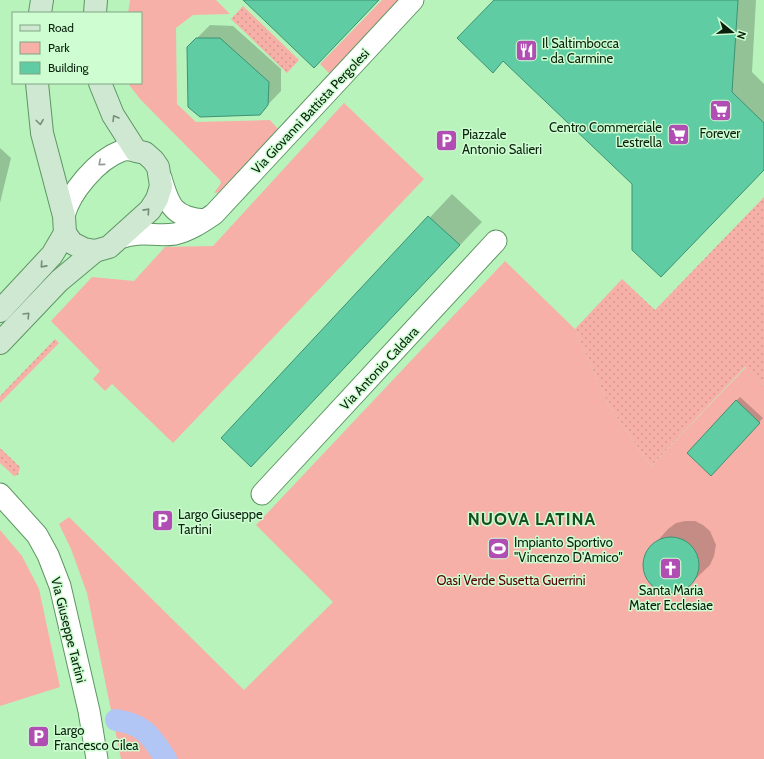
<svg xmlns="http://www.w3.org/2000/svg" width="764" height="759" font-family="Cabin,sans-serif">
	<style>
		.grass { fill: url(#grass-dots) }
		.green { fill: #f7b0a7 }
		.shadow { fill: #0003 }
		.lines { fill: none; stroke-linecap: round; stroke-linejoin: round }
		.canal { stroke: #b1c6f5; stroke-width: 22 }
		.building { fill: #5fcca4; stroke: #3d9274 }
		.street-casing { stroke: #5e9663; stroke-width: 23 }
		.secondary-casing { stroke: #5e9663; stroke-width: 24 }
		.street { stroke: #fff; stroke-width: 21 }
		.secondary { stroke: #cee8d1; stroke-width: 22 }
		.oneway { stroke: #768e79 }
		.oneway2 { stroke: #919b92 }
		.labels { text-anchor: middle; stroke-width: 3; stroke-linejoin: round; paint-order: stroke }
		.poi-label { font-size: 13px; fill: #0a210d; stroke: #cefdd1; text-anchor: start }
		.street-label { font-size: 13px; fill: #0a210d; stroke: #cefdd1 }
		.park-label { font-size: 13px; fill: #590106; stroke: #cefdd1 }
		.district-label { font-size: 17px; font-weight: bold; letter-spacing: 1px; fill: #164f21; stroke: #cefdd1 }
	</style>
	<defs>
		<pattern id="grass-dots" width="8" height="8" patternUnits="userSpaceOnUse"><rect width="8" height="8" fill="#f7b0a7"/><path d="M2 2h.1M6 6h.1" fill="none" stroke="#d2978f" stroke-width="1.8" stroke-linecap="round"/></pattern>
	</defs>
	<rect width="100%" height="100%" fill="#b8f3bc"/>
	<!-- grass -->
	<g class="grass">
		<path d="M243 6 299 60 287 73 231 19Z"/>
		<path d="M764 197V385L745 367 651 466 609 406 575 329 622 279 655 310Z"/>
		<path d="M55 339 59 343 0 403V396Z"/>
		<path d="M0 448 20 467 18 475 14 476 0 463Z"/>
	</g>
	<!-- green -->
	<g class="green">
		<path d="M130 0H216L230 14 193 15 176 28 177 104 196 122 270 120 278 129 220 192 214 193 221 183 220 180 140 99 130 86 129 83H141V13H128Z"/>
		<path d="M382 0H399L330 74 320 64Z"/>
		<path d="M344 103 424 179 173 443 112 384 105 391 93 379 100 371 51 321 92 277 134 281 165 247 213 246Z"/>
		<path d="M505 261 575 329 609 406 651 466 746 367 764 385V759H121L87 593 71 549 59 524 69 517 244 690 333 602 256 525Z"/>
		<path d="M0 530 22 556 39 589 60 687 0 706Z"/>
	</g>
	<!-- shadow -->
	<g class="shadow">
		<path d="M495 0H756L752 72 764 84V169L661 276 633 184Z"/>
		<path d="M210 25 233 26 281 69V91L259 114 197 38Z"/>
		<path d="M0 148 11 158 0 203Z"/>
		<path d="M452 194 482 222 251 466 222 438Z"/>
		<path d="M740 397 763 418 715 470 736 401Z"/>
		<path d="M685 521H695L703 525 710 531 716 545 714 556 710 565 686 588 679 592H667L658 589 650 583 645 574 644 564 646 554 668 529 676 523Z"/>
	</g>
	<g class="lines">
		<!-- canal -->
		<path class="canal" d="M116 720C145 725 150 735 166 759"/>
	</g>
	<!-- building -->
	<g class="building">
		<path d="M243 0H379L314 68Z"/>
		<path d="M494 0H738L732 92 764 123V170L661 277 632 250V184L503 61 493 73 457 38Z"/>
		<path d="M196 38H220L269 82 268 105 260 115 200 117 188 107 187 47Z"/>
		<path d="M428 216 460 245 251 467 221 438Z"/>
		<path d="M736 400 760 423 711 476 687 453Z"/>
		<circle cx="671" cy="565" r="28"/>
	</g>
	<g class="lines">
		<defs>
			<g id="street">
				<path d="M161 178C169 206 173 217 204 220"/>
				<path d="M64 216C70 192 97 160 121 151 125 149 131 150 136 151"/>
				<path d="M120 238C142 230 154 237 175 234 189 231 202 222 214 214L413 0"/>
				<path d="M0 494 37 535 48 555 60 586 89 711 97 759"/>
				<path d="M262 494 496 241"/>
			</g>
			<g id="secondary">
				<path d="M40 13 42 0"/>
				<path d="M95 13 96 0"/>
				<path d="M37 83 42 133 64 216 65 233 72 243 84 249 95 251 109 247 150 210 157 199 161 186 158 167 153 160 145 153 136 151 113 115 100 83"/>
				<path d="M0 311 52 255 65 233"/>
				<path d="M0 343 59 281 95 251"/>
			</g>
		</defs>
		<!-- street casing -->
		<use href="#street" class="street-casing"/>
		<!-- secondary casing -->
		<use href="#secondary" class="secondary-casing"/>
		<!-- street -->
		<use href="#street" class="street"/>
		<!-- secondary -->
		<use href="#secondary" class="secondary"/>
	</g>
	<!-- one-way arrows -->
	<defs><path id="oneway-chevron" d="M-2-3.5L2.5 0L-2 3.5" fill="none" stroke-width="1.6" stroke-linecap="round" stroke-linejoin="round"/></defs>
	<g class="oneway">
		<use href="#oneway-chevron" transform="translate(115 118) rotate(-121)"/>
		<use href="#oneway-chevron" transform="translate(40 122) rotate(83)"/>
		<use href="#oneway-chevron" transform="translate(147 211) rotate(-48)"/>
		<use href="#oneway-chevron" transform="translate(43 265) rotate(132)"/>
		<use href="#oneway-chevron" transform="translate(27 315) rotate(-46)"/>
	</g>
	<use class="oneway2" href="#oneway-chevron" transform="translate(101 163) rotate(139)"/>
	<!-- icons -->
	<defs>
		<symbol id="restaurant-square" viewBox="-11 -11 22 22"><rect x="-9" y="-9" width="18" height="18" rx="4" fill="#b14eb4" stroke="#cefdd1"/><path d="M-5-6h1v4h1v-4h1v4h1v-4h1v5L-1.5 .5V6h-2V.5L-5-1ZM5-6V6H3V1.5H1.5Q1.5-4 5-6Z" fill="#fff"/></symbol>
		<symbol id="supermarket-square" viewBox="-11 -11 22 22"><rect x="-9" y="-9" width="18" height="18" rx="4" fill="#b14eb4" stroke="#cefdd1"/><path d="M-6-5.5h2.5l.6 2H6L4.5 2H-2.5L-4.4-4H-6ZM-1.5 3.2a1.3 1.3 0 1 0 .1 0ZM3 3.2a1.3 1.3 0 1 0 .1 0Z" fill="#fff"/></symbol>
		<symbol id="parking-square" viewBox="-11 -11 22 22"><rect x="-9" y="-9" width="18" height="18" rx="4" fill="#b14eb4" stroke="#cefdd1"/><path d="M-3.5-5.5H1a3.5 3.5 0 0 1 0 7H-1V5.5H-3.5ZM-1-3.4V-.6H.8a1.4 1.4 0 0 0 0-2.8Z" fill="#fff"/></symbol>
		<symbol id="stadium-square" viewBox="-11 -11 22 22"><rect x="-9" y="-9" width="18" height="18" rx="4" fill="#b14eb4" stroke="#cefdd1"/><path d="M0-5a6.5 5 0 1 0 0 10a6.5 5 0 1 0 0-10ZM-3.5-1.8h7v3.6h-7Z" fill="#fff"/></symbol>
		<symbol id="church-square" viewBox="-11 -11 22 22"><rect x="-9" y="-9" width="18" height="18" rx="4" fill="#b14eb4" stroke="#cefdd1"/><path d="M-1.2-6h2.4v3.5h3.3v2.4h-3.3V6h-2.4V-.1h-3.3v-2.4h3.3Z" fill="#fff"/></symbol>
	</defs>
	<g fill-rule="evenodd">
		<use href="#restaurant-square" x="514" y="38" width="25" height="25"/>
		<use href="#supermarket-square" x="708" y="98" width="25" height="25"/>
		<use href="#supermarket-square" x="666" y="122" width="25" height="25"/>
		<use href="#parking-square" x="434" y="128" width="25" height="25"/>
		<use href="#parking-square" x="150" y="508" width="25" height="25"/>
		<use href="#stadium-square" x="486" y="536" width="25" height="25"/>
		<use href="#church-square" x="658" y="556" width="25" height="25"/>
		<use href="#parking-square" x="26" y="724" width="25" height="25"/>
	</g>
	<g class="labels">
		<!-- poi labels -->
		<g class="poi-label">
			<text x="542" y="48">Il Saltimbocca<tspan x="542" dy="15">- da Carmine</tspan></text>
			<text x="662" y="132" text-anchor="end">Centro Commerciale<tspan x="662" dy="15">Lestrella</tspan></text>
			<text x="720" y="138" text-anchor="middle">Forever</text>
			<text x="462" y="139">Piazzale<tspan x="462" dy="15">Antonio Salieri</tspan></text>
			<text x="178" y="519">Largo Giuseppe<tspan x="178" dy="15">Tartini</tspan></text>
			<text x="514" y="547">Impianto Sportivo<tspan x="514" dy="15">"Vincenzo D'Amico"</tspan></text>
			<text x="671" y="595" text-anchor="middle">Santa Maria<tspan x="671" dy="15">Mater Ecclesiae</tspan></text>
			<text x="54" y="735">Largo<tspan x="54" dy="15">Francesco Cilea</tspan></text>
		</g>
		<!-- street labels -->
		<g class="street-label">
			<text transform="translate(310 111) rotate(-47)" y="5">Via Giovanni Battista Pergolesi</text>
			<text transform="translate(379 368) rotate(-47)" y="5">Via Antonio Caldara</text>
			<text transform="translate(69 630) rotate(76)" y="5">Via Giuseppe Tartini</text>
		</g>
		<!-- park labels -->
		<g class="park-label">
			<text x="511" y="585">Oasi Verde Susetta Guerrini</text>
		</g>
		<!-- district labels -->
		<g class="district-label">
			<text x="532" y="525">NUOVA LATINA</text>
		</g>
	</g>
	<!-- legend -->
	<rect x="12" y="12" width="130" height="72" fill="#cefdd1" stroke="#80a583"/>
	<rect x="20" y="25" width="20" height="6" fill="#cee8d1" stroke="#80a583"/>
	<text x="48" y="32" font-size="12" fill="#0a210d">Road</text>
	<rect x="20" y="42" width="20" height="12" fill="#f7b0a7" stroke="#80a583"/>
	<text x="48" y="52" font-size="12" fill="#0a210d">Park</text>
	<rect x="20" y="62" width="20" height="12" fill="#5fcca4" stroke="#80a583"/>
	<text x="48" y="72" font-size="12" fill="#0a210d">Building</text>
	<!-- north arrow -->
	<g transform="translate(732 32) rotate(108)" stroke="#cefdd1" stroke-width="3" paint-order="stroke">
	<path d="M0-3L7 15L0 10L-7 15Z" fill="#0a210d"/>
	<text y="-6" font-size="11" font-weight="bold" text-anchor="middle" fill="#0a210d">N</text>
	</g>
</svg>
